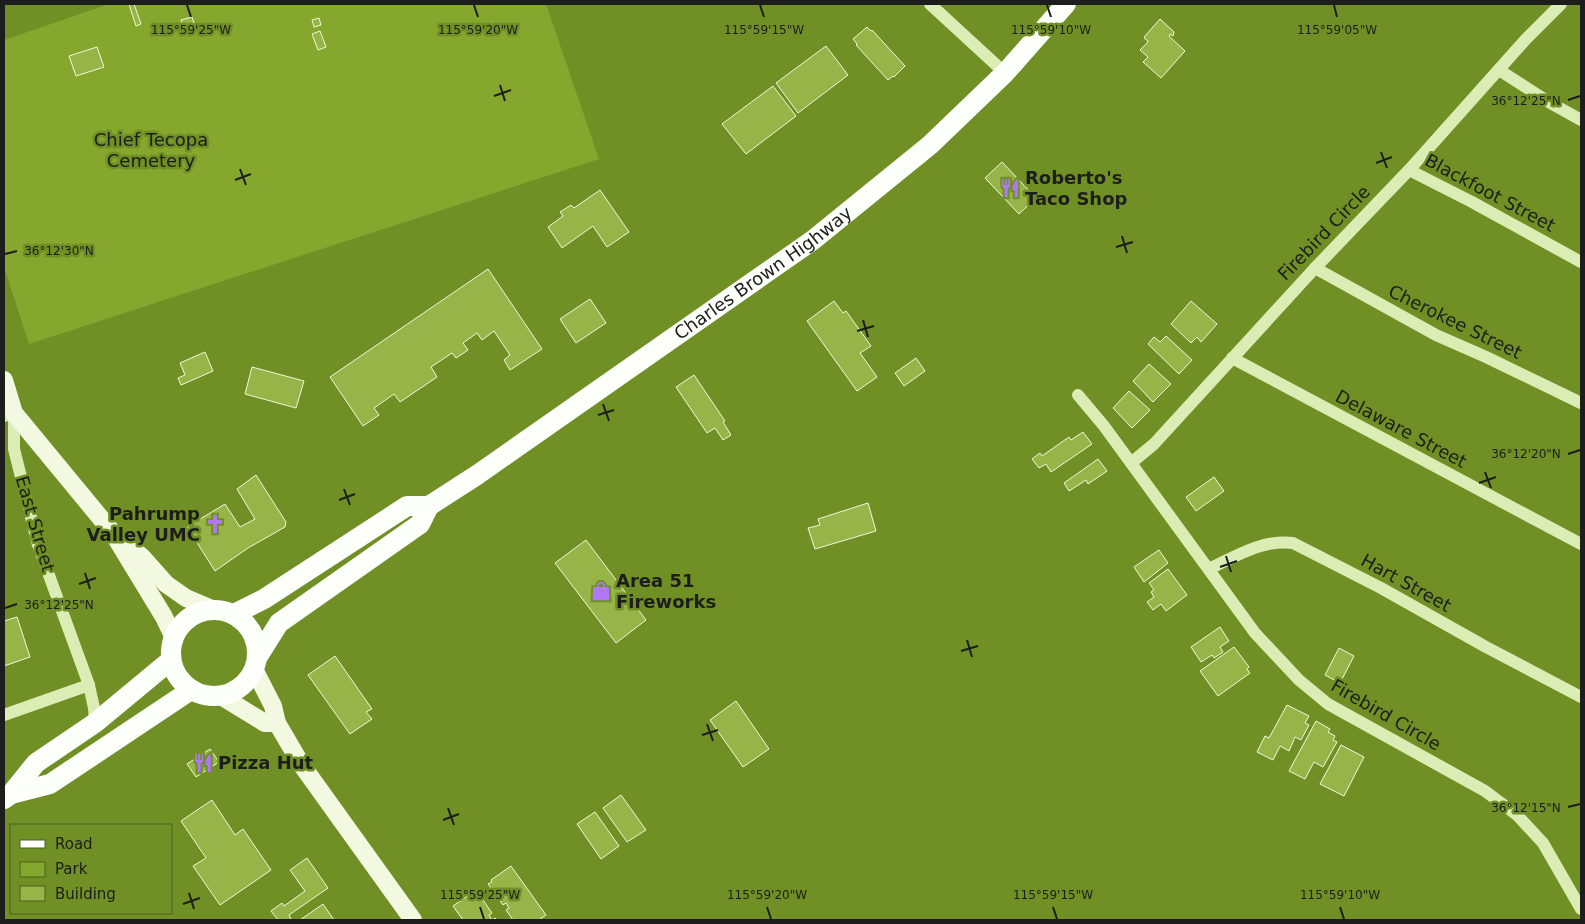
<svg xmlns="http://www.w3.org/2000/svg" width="1585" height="924" font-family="'DejaVu Sans',sans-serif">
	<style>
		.green { fill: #86a72e }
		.building { fill: #96b448; stroke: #f0f9da }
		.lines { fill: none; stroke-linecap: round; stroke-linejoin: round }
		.street { stroke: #dcecb5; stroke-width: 12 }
		.secondary { stroke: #f2f9e0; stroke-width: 18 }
		.primary { stroke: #fdfffa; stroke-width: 20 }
		.ticks { fill: none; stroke: #1d1d1d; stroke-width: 2 }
		.labels { text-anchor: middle; stroke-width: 5; stroke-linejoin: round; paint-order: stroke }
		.park-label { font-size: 18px; fill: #1c1d1b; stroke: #708f24 }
		.poi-label { font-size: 18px; font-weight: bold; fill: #1d1d1d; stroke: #708f24; text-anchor: start }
		.street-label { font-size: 18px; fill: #1d1d1d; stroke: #708f24 }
		.ticks-label { font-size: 12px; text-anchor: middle; fill: #1d1d1d; stroke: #708f24; stroke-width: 5; stroke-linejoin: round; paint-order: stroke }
	</style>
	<rect width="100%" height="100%" fill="#708f24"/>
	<!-- green -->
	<path class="green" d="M109 4H546L599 159 29 344 4 267V40Z"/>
	<!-- building -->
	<g class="building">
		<path d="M129 4H134L141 24 136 26Z"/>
		<path d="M192 17 195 26 184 30 181 20Z"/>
		<path d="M319 18 321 25 314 27 312 20Z"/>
		<path d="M1160 19 1174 32 1173 36 1170 34 1169 36 1185 51 1161 78 1143 62 1148 57 1140 50 1147 43 1148 41 1144 38 1145 36Z"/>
		<path d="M867 27 871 31 872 30 905 66 894 77 893 76 888 80 856 45 857 44 853 39Z"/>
		<path d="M320 31 326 47 318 50 312 34Z"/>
		<path d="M826 46 848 75 798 113 776 83Z"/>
		<path d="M97 47 104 67 76 76 69 56Z"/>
		<path d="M773 86 796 116 746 154 722 124Z"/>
		<path d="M1002 162 1036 198 1019 214 985 178Z"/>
		<path d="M600 190 629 232 607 247 593 226 562 248 548 227 563 216 560 212 571 205 574 208Z"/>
		<path d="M488 269 542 349 510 370 504 360 510 355 494 331 482 340 477 333 463 343 468 350 456 358 452 353 431 367 437 377 400 402 394 394 374 408 379 415 363 426 330 377Z"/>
		<path d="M590 299 606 323 576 343 560 319Z"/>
		<path d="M834 301 843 313 846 311 871 346 860 353 877 377 857 391 807 321Z"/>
		<path d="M1191 301 1217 324 1201 342 1197 337 1191 343 1171 324Z"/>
		<path d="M1166 336 1192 360 1179 374 1148 344 1154 337 1160 342Z"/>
		<path d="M205 352 213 371 181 385 178 378 185 375 180 363Z"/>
		<path d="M916 358 925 371 904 386 895 373Z"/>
		<path d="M1149 364 1171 384 1153 402 1133 381Z"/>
		<path d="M252 367 304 381 296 408 245 394Z"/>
		<path d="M694 375 725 421 723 422 731 435 723 440 715 428 707 433 676 387Z"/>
		<path d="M1129 391 1150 410 1132 428 1113 408Z"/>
		<path d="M1083 432 1092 444 1051 472 1046 464 1039 468 1032 459 1040 453 1042 456 1069 437 1071 440Z"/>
		<path d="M1098 459 1107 471 1088 484 1086 480 1069 491 1064 483Z"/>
		<path d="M256 475 286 522 285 527 248 548 215 571 187 527 225 504 240 527 255 519 237 489Z"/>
		<path d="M1214 477 1224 491 1196 511 1186 497Z"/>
		<path d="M868 503 876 531 815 549 808 528 820 525 818 519Z"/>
		<path d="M586 540 646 620 616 643 555 563Z"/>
		<path d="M1159 550 1168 563 1144 582 1134 567Z"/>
		<path d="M1168 569 1187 595 1166 611 1161 604 1153 610 1147 602 1154 597 1151 592 1154 590 1149 583Z"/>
		<path d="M17 617 30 657 4 666V621Z"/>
		<path d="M1220 627 1229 641 1220 647 1223 652 1214 658 1212 655 1201 662 1191 647Z"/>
		<path d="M1234 647 1249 667 1247 669 1250 673 1218 696 1200 671Z"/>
		<path d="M1339 648 1354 656 1340 683 1325 675Z"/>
		<path d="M335 656 372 709 366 712 372 719 350 734 308 675Z"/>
		<path d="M736 701 769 749 743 767 710 720Z"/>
		<path d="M1287 705 1309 716 1305 723 1309 725 1301 740 1295 737 1289 751 1280 746 1273 760 1257 752 1265 736 1269 738Z"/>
		<path d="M1316 721 1330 729 1328 732 1335 736 1333 740 1337 742 1323 767 1314 762 1305 779 1289 771Z"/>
		<path d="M1341 745 1364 757 1344 796 1320 784Z"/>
		<path d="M210 749 219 762 196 777 187 764Z"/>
		<path d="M621 795 646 830 627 842 603 808Z"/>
		<path d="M212 800 235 835 243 829 271 870 220 905 193 866 206 858 181 821Z"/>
		<path d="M595 812 619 846 601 859 577 824Z"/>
		<path d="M307 858 328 888 289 915 291 919 288 920H278L271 911 282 903 284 906 305 891 290 870Z"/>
		<path d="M511 866 546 915 539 920H513L506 910 509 908 506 903 503 905 488 884 492 882 491 880Z"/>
		<path d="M473 892 475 895 478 893 492 913 489 915 492 920 495 918 497 920H463L453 906Z"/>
		<path d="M323 904 334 920H300Z"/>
	</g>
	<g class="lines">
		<!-- street -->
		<g class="street">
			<path d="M930 4 1005 73"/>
			<path d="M1499 70 1547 101 1581 120"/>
			<path d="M1409 170 1472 202 1581 262"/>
			<path d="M1315 268 1436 335 1486 357 1581 403"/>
			<path d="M1232 358 1581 544"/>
			<path d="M1078 395 1104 426 1255 633 1299 680 1328 704 1485 791 1517 815 1543 843 1581 909"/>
			<path d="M4 416 14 413V449L38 545 89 685 94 708 95 723"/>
			<path d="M1131 463 1154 444 1315 268 1409 170 1526 39 1561 4"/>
			<path d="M1209 569C1236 556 1263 539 1293 543L1381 588 1486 647 1581 697"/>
			<path d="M4 715 89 685"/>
		</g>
		<!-- secondary -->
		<g class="secondary">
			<path d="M4 380 14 413 113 533 164 617 173 636"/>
			<path d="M125 543 142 557 166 584 186 598 212 609"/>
			<path d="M254 669 273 706 277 723 301 764 413 920"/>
			<path d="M221 696 265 723H277"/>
		</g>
		<!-- primary -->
		<g class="primary">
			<circle cx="214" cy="653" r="43"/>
			<path d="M234 614 264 599 407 506H429"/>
			<path id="s1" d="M257 658 279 623 420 524 429 506 477 475 813 240 930 145 1005 73 1066 4"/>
			<path d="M11 794 50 784 191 690"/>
			<path d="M4 799 11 794 36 763 95 723 171 660"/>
		</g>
	</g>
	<!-- ticks -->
	<path class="ticks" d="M187 5 191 17M474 5 478 17M760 5 764 17M1047 5 1051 17M1334 5 1337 17M500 85 505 101M494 96 511 90M1568 100 1580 96M1381 152 1387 168M1376 163 1392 157M240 169 246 185M235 180 251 174M1122 236 1127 253M1116 247 1133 242M5 254 17 251M863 320 868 337M857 331 874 326M603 404 609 421M598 415 614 410M1568 454 1580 450M1485 472 1491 488M1479 483 1496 477M344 489 350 505M339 500 355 494M1226 556 1231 572M1220 567 1237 561M85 573 90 589M79 584 96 578M5 608 17 604M967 640 972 657M961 651 978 646M707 724 713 741M702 735 718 730M1568 807 1580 804M448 808 454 825M443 820 459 814M189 893 194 909M183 904 200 898M480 907 484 919M767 907 771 919M1053 907 1057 919M1340 907 1344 919"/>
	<!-- icons -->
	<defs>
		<symbol id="restaurant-bare" viewBox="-9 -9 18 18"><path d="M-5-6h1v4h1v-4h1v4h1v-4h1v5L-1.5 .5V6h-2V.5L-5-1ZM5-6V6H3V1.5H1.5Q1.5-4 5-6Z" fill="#b078f6" stroke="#708f24" stroke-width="2.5" paint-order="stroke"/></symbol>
		<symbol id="church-bare" viewBox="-9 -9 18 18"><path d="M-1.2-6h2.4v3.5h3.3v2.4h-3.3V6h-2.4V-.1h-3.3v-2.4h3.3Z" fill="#b078f6" stroke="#708f24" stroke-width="2.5" paint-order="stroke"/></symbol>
		<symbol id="shop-bare" viewBox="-9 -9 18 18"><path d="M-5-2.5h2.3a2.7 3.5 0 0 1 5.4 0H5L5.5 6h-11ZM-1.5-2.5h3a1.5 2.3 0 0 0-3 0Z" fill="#b078f6" stroke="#708f24" stroke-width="2.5" paint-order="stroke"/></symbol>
	</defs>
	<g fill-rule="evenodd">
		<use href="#restaurant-bare" x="996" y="174" width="28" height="28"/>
		<use href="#church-bare" x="201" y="510" width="28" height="28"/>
		<use href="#shop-bare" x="587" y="577" width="28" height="28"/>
		<use href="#restaurant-bare" x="189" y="749" width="28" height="28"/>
	</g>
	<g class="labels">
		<!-- park labels -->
		<g class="park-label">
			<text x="151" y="146">Chief Tecopa<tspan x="151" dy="21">Cemetery</tspan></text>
		</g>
		<!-- poi labels -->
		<g class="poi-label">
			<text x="1025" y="184">Roberto's<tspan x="1025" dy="21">Taco Shop</tspan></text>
			<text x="200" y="520" text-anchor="end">Pahrump<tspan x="200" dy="21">Valley UMC</tspan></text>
			<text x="616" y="587">Area 51<tspan x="616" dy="21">Fireworks</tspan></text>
			<text x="218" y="769">Pizza Hut</text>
		</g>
		<!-- street labels -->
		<g class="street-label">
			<text transform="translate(1490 193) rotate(28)" y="6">Blackfoot Street</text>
			<text transform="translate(1324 233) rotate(-46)" y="6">Firebird Circle</text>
			<text dy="6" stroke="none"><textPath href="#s1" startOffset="641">Charles Brown Highway</textPath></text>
			<text transform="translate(1455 322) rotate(26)" y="6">Cherokee Street</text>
			<text transform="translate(1401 429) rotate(28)" y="6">Delaware Street</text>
			<text transform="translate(35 524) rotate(74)" y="6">East Street</text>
			<text transform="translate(1406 583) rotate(29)" y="6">Hart Street</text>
			<text transform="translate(1386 715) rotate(30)" y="6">Firebird Circle</text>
		</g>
	</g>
	<g class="ticks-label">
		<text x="191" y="34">115°59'25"W</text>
		<text x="478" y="34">115°59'20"W</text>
		<text x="764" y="34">115°59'15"W</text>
		<text x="1051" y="34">115°59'10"W</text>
		<text x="1337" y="34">115°59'05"W</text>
		<text x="1526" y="105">36°12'25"N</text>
		<text x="59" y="255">36°12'30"N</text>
		<text x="1526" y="458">36°12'20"N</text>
		<text x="59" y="609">36°12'25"N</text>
		<text x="1526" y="812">36°12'15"N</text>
		<text x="480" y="899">115°59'25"W</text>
		<text x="767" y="899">115°59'20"W</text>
		<text x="1053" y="899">115°59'15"W</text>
		<text x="1340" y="899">115°59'10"W</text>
	</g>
	<!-- border -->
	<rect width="1585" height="924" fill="none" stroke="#1d1d1d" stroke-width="10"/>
	<!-- legend -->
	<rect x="10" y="824" width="162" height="90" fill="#708f24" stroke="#4f6121"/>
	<rect x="20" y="840" width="25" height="8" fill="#fdfffa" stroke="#4f6121"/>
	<text x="55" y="849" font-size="15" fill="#1d1d1d">Road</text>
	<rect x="20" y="862" width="25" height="15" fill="#86a72e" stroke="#4f6121"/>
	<text x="55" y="874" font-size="15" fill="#1d1d1d">Park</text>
	<rect x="20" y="886" width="25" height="15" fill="#96b448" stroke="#4f6121"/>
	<text x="55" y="899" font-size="15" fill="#1d1d1d">Building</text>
</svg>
